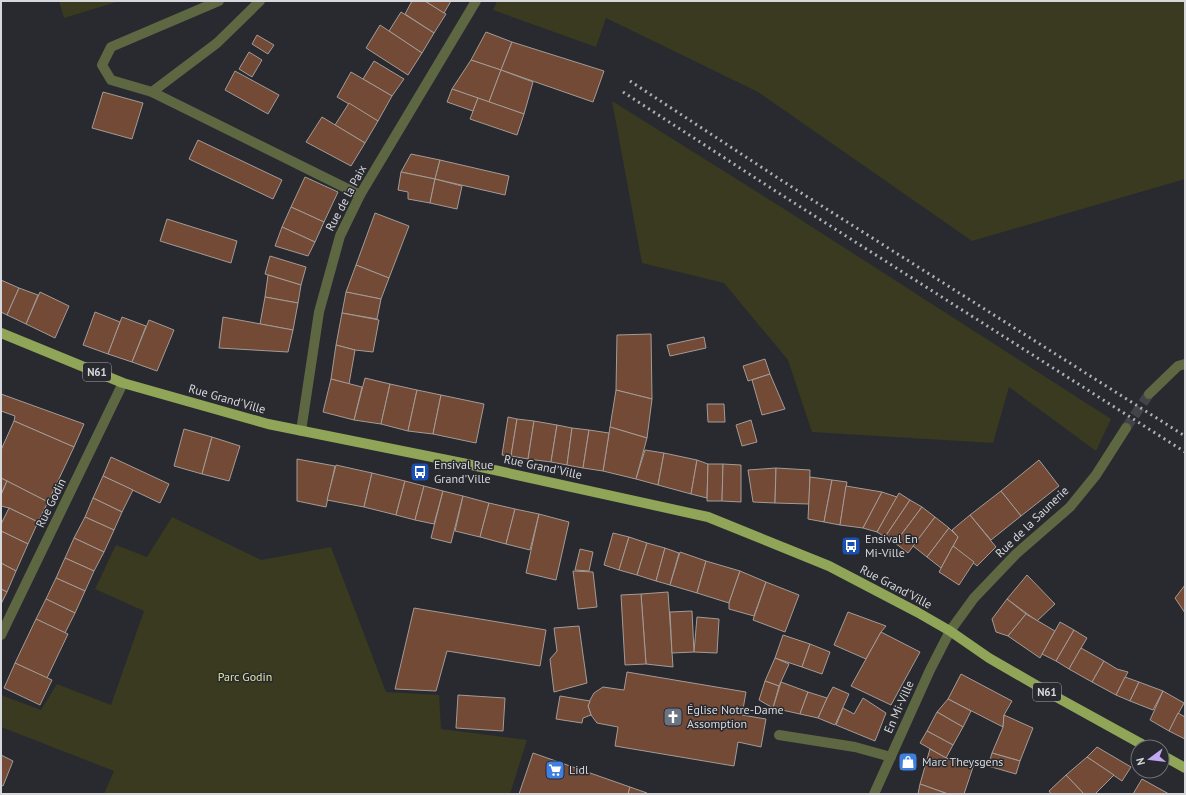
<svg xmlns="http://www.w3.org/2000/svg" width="1186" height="795" font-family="'PT Sans',sans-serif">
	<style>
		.green { fill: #393a1f }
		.building { fill: #734a35; stroke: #a39b97 }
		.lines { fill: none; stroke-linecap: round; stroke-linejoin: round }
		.minor-tunnel { stroke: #42444a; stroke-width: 10; stroke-dasharray: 10 5; stroke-linecap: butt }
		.service { stroke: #5d6843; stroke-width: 10 }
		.minor { stroke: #5d6843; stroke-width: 10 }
		.tertiary { stroke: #5d6843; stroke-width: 10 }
		.primary { stroke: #90a557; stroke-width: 10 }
		.rail { stroke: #aeafb3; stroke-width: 3; stroke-dasharray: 2 4; stroke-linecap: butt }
		.labels { text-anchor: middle; stroke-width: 3; stroke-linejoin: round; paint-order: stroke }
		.shield { fill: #282a30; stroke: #a2a4a8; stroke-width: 1 }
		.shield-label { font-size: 11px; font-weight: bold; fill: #d7d8dc }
		.street-label { font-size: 12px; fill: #d7d8dc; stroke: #282a30 }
		.poi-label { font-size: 12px; fill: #d7d8dc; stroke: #282a30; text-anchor: start }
		.park-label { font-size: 12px; fill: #dfe399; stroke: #282a30 }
	</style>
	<rect width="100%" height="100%" fill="#282a30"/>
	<!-- green -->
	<g class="green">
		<path d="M59 1H120L64 18Z"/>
		<path d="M497 1H1185V179L972 241 758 92 606 18 596 47 493 10Z"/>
		<path d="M612 101 781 207 1111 419 1096 451 1009 387 993 443 812 432 788 360 724 283 642 263Z"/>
		<path d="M172 517 261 560 331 547 386 692 439 695 441 729 527 740 510 794H104L114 771 1 727V695L41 710 57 684 111 705 144 611 95 589 116 545 147 557Z"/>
	</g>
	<!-- building -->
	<g class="building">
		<path d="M412 1H425L446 14 434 33 405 14Z"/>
		<path d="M425 1H451L444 13Z"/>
		<path d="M401 12 434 33 422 53 389 31Z"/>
		<path d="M380 25 422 53 408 75 366 48Z"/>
		<path d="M486 32 512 42 501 70 471 60Z"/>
		<path d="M257 35 274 45 268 54 252 44Z"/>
		<path d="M512 42 604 71 593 102 501 70Z"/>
		<path d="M249 52 262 60 252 77 239 69Z"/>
		<path d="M471 60 501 70 489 102 452 89Z"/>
		<path d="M374 61 404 79 392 96 363 79Z"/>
		<path d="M501 70 533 82 524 114 489 102Z"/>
		<path d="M235 71 279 95 268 114 225 90Z"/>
		<path d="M351 72 392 96 378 121 337 97Z"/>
		<path d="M452 89 478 98 473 111 447 102Z"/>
		<path d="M103 92 143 103 132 139 92 128Z"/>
		<path d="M478 98 524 114 517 135 470 119Z"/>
		<path d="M349 103 378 121 365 143 335 125Z"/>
		<path d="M322 117 365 143 351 166 306 142Z"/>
		<path d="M198 140 282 180 273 199 189 159Z"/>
		<path d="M411 154 440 160 435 179 401 172Z"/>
		<path d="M440 160 509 176 505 195 435 179Z"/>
		<path d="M401 172 435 179 430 203 408 199V192L398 190Z"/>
		<path d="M305 177 338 192 324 222 291 207Z"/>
		<path d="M435 179 462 186 457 209 430 203Z"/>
		<path d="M291 207 324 222 315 242 282 227Z"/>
		<path d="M375 213 409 226 389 278 356 265Z"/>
		<path d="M167 219 237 241 231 263 160 241Z"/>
		<path d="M282 227 315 242 308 256 275 246Z"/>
		<path d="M270 256 306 267 301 285 265 274Z"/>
		<path d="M356 265 389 278 381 299 346 292Z"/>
		<path d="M268 275 301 285 298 303 265 297Z"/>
		<path d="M1 280 19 288 7 315 1 312Z"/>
		<path d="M19 288 38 295 26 324 7 315Z"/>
		<path d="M40 292 69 306 55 338 26 324Z"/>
		<path d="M346 292 381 299 377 319 342 313Z"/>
		<path d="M265 297 298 303 293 330 260 324Z"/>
		<path d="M95 312 120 322 108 354 83 345Z"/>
		<path d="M342 313 379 320 373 352 355 350 336 345Z"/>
		<path d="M122 317 146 326 132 362 108 354Z"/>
		<path d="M223 317 293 330 288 352 219 348Z"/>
		<path d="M149 320 174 330 157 371 132 362Z"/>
		<path d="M651 334 652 399 616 390 617 335Z"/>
		<path d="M704 337 706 348 670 356 667 345Z"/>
		<path d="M336 345 355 350 349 384 331 379Z"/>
		<path d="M765 359 770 374 748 381 743 366Z"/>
		<path d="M770 374 785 409 762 415 752 380Z"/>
		<path d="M365 378 390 384 381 424 354 420Z"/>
		<path d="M331 379 362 387 354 420 323 412Z"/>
		<path d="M390 384 417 390 408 431 381 424Z"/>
		<path d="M417 390 441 395 433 434 408 431Z"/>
		<path d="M616 390 652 399 647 438 610 427Z"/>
		<path d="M1 394 84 424 74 447 14 421 15 416 1 411Z"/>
		<path d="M441 395 484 404 476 443 433 434Z"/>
		<path d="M707 404H724L725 422H708Z"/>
		<path d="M508 417 517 419 511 456 502 455Z"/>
		<path d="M517 419 534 421 528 459 511 456Z"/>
		<path d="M751 420 757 442 742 446 736 425Z"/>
		<path d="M14 421 74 447 48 502 1 478V450Z"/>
		<path d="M534 421 557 425 551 462 528 459Z"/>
		<path d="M557 425 572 428 567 465 551 462Z"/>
		<path d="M610 427 647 438 636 479 603 471Z"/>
		<path d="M572 428 589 430 583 468 567 465Z"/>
		<path d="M184 429 212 437 202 474 174 466Z"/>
		<path d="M589 430 609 433 603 471 583 468Z"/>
		<path d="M212 437 240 446 229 481 202 474Z"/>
		<path d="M645 450 664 453 658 485 636 479Z"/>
		<path d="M664 453 697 460 691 494 658 485Z"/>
		<path d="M111 457 169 484 160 503 103 476Z"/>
		<path d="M297 459 335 466 326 507 297 501Z"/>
		<path d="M697 460 708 464 707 498 691 494Z"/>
		<path d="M1039 460 1059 486 1021 516 1001 491Z"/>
		<path d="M708 464H723L722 501H707Z"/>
		<path d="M723 464 741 465V502L722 501Z"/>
		<path d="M336 465 372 473 364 507 327 500Z"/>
		<path d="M776 468 775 503 753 502 748 470Z"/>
		<path d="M776 468 810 470 809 504 775 503Z"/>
		<path d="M372 473 405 481 396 515 364 507Z"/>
		<path d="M103 476 133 490 122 512 93 498Z"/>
		<path d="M810 477 832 480 824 522 808 519Z"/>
		<path d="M1 478 7 481 1 495Z"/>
		<path d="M832 480 847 482 840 525 824 522Z"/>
		<path d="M7 481 48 502 38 522 9 508 1 506V495Z"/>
		<path d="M405 481 424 486 415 520 396 515Z"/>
		<path d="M424 486 443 491 434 524 415 520Z"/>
		<path d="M846 486 882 492 863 528 840 525Z"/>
		<path d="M443 491 463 496 451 543 431 538Z"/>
		<path d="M1001 491 1021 516 991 540 970 515Z"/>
		<path d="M882 492 897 497 877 532 863 528Z"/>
		<path d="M899 493 910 500 885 537 877 532Z"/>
		<path d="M463 496 489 503 480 537 455 531Z"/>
		<path d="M93 498 122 512 114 530 85 517Z"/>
		<path d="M910 500 922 507 895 543 885 537Z"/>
		<path d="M489 503 515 509 506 544 480 537Z"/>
		<path d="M922 507 935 517 908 553 895 543Z"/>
		<path d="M9 508 38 522 28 544 1 531V524Z"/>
		<path d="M515 509 539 514 530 550 506 544Z"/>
		<path d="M539 514 569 522 556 580 526 573Z"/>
		<path d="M970 515 996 547 977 566 953 546 958 537 952 530Z"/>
		<path d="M85 517 114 530 104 552 74 538Z"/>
		<path d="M935 517 949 528 927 557 913 546Z"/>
		<path d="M949 528 958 537 941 568 927 557Z"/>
		<path d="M1 531 28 544 16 571 1 563Z"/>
		<path d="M613 533 629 537 619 570 604 565Z"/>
		<path d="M629 537 647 543 637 575 619 570Z"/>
		<path d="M74 538 104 552 94 571 65 558Z"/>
		<path d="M647 543 665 548 656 581 637 575Z"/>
		<path d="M953 546 974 562 959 585 939 572Z"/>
		<path d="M665 548 679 553 670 585 656 581Z"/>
		<path d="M580 549 593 552 589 571 575 570Z"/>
		<path d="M680 552 706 561 697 593 670 585Z"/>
		<path d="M65 558 94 571 85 591 56 578Z"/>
		<path d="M706 561 740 571 729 603 697 593Z"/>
		<path d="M1 563 16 571 7 592 1 589Z"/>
		<path d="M573 571 593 572 597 607 578 609Z"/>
		<path d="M740 571 766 582 754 616 729 609V603Z"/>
		<path d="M1027 575 1055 604 1037 621 1007 599Z"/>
		<path d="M56 578 85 591 75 613 46 599Z"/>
		<path d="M766 582 799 595 785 632 753 620Z"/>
		<path d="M1185 585V613L1175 598Z"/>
		<path d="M1 589 7 592 1 604Z"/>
		<path d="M668 592 673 667 646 664 641 594Z"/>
		<path d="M641 594 646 664 625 665 621 595Z"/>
		<path d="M46 599 75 613 65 633 36 619Z"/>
		<path d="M1007 599 1026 614 1008 636 996 632 992 619Z"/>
		<path d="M414 608 546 630 540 666 447 651 436 691 395 689Z"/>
		<path d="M692 611 694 652 672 653 670 612Z"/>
		<path d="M848 612 886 626 881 632 866 659 834 645Z"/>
		<path d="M1026 614 1055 631 1040 658 1008 636Z"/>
		<path d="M697 617 719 619 717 653 694 652Z"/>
		<path d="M36 619 68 634 47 678 15 663Z"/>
		<path d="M1060 622 1074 630 1056 661 1042 654Z"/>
		<path d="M579 626 587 683 554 692 550 659 557 651 554 628Z"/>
		<path d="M1074 630 1087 638 1069 669 1056 661Z"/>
		<path d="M881 632 920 652 891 705 851 686Z"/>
		<path d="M783 635 810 644 802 667 775 658Z"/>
		<path d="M810 644 830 652 822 674 802 667Z"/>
		<path d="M1081 648 1104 661 1092 682 1069 669Z"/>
		<path d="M775 658 789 664 779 686 765 681Z"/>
		<path d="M1104 661 1117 669 1128 672 1116 695 1092 682Z"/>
		<path d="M15 663 52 680 40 705 4 688Z"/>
		<path d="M627 672 746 692 742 715 766 719 761 747 738 742 734 766 615 746 618 727 597 723 591 715 588 706 590 700 594 693 603 687 624 690Z"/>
		<path d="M961 674 1012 701 1004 715 1003 727 948 699Z"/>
		<path d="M1125 677 1139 682 1130 701 1116 695Z"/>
		<path d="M765 681 779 686 773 708 759 700Z"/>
		<path d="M781 682 808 692 800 714 773 708Z"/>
		<path d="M1139 682 1163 691 1153 710 1130 701Z"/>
		<path d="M833 687 849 694 835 725 818 718 827 698Z"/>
		<path d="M1163 691 1184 703 1169 731 1150 720Z"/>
		<path d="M808 692 827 698 818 718 800 714Z"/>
		<path d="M458 695 505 698 503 731 456 728Z"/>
		<path d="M560 696 590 701 588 706 591 715 583 718 582 723 556 719Z"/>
		<path d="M863 698 886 713 875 741 836 725 843 708 854 714Z"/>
		<path d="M948 699 971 711 963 727 937 712Z"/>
		<path d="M937 712 963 727 953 745 927 731Z"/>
		<path d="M1178 713 1185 717V739L1169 731Z"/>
		<path d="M1004 715 1033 728 1020 761 992 753 1003 727Z"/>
		<path d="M927 731 953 745 946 758 920 743Z"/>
		<path d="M1097 747 1131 767 1122 781 1087 757Z"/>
		<path d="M930 749 946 758 974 764 964 794H948L920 784Z"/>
		<path d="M533 753 630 787 628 794H519Z"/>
		<path d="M992 753 1020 761 1016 774 988 766Z"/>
		<path d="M1 755 13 761 3 786 1 785Z"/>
		<path d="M1087 757 1114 775 1095 794H1084L1066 775Z"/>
		<path d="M1066 775 1084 794H1051L1049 791Z"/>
		<path d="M1142 779 1169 794H1133Z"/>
		<path d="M920 784 948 794H918Z"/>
		<path d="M630 787 647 793V794H628Z"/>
	</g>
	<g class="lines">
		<!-- minor-tunnel -->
		<path class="minor-tunnel" d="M1126 428 1149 394"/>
		<!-- service -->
		<g class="service">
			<path d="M219 1 111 47 102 65 111 80 152 92 360 195"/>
			<path d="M152 92 217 43 260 1"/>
		</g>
		<!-- minor -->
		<g class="minor">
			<path d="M1149 394 1178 366 1185 364"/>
			<path d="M301 431 319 312 340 236 360 195 476 1"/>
			<path d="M950 631 974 598 1016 554 1070 507 1096 475 1126 428"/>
			<path d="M1 635 123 383"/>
			<path d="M779 735 855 747 891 757"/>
		</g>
		<!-- tertiary -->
		<path class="tertiary" d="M874 794 930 670 950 631"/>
		<!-- primary -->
		<g class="primary">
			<path d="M1 333 123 383 268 424 467 464 708 517 829 566 917 612 950 631 989 658 1060 699 1147 747"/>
			<path d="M1162 755 1185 768"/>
		</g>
		<!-- rail -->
		<g class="rail">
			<path d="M630 81 784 182 1185 436"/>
			<path d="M623 92 777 192 1185 452"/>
		</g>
	</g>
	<!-- icons -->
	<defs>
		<symbol id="bus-square" viewBox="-11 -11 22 22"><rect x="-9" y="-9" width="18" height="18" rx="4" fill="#1a4fb4" stroke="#282a30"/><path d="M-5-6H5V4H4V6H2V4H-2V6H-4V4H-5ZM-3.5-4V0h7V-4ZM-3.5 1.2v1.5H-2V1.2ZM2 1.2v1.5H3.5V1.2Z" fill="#fff"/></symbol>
		<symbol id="church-square" viewBox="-11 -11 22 22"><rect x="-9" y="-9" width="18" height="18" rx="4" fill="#6b7280" stroke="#282a30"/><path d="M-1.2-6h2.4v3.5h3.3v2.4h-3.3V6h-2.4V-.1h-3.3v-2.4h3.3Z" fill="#fff"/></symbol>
		<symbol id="shop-square" viewBox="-11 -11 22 22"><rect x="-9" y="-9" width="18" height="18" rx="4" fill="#3f7fe0" stroke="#282a30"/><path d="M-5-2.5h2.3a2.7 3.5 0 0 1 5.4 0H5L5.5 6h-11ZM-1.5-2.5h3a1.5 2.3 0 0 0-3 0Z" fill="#fff"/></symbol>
		<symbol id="supermarket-square" viewBox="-11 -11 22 22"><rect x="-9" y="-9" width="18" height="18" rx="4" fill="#3f7fe0" stroke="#282a30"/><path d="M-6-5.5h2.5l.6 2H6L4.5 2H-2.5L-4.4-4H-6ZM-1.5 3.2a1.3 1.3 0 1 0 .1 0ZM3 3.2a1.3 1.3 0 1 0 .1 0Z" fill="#fff"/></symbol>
	</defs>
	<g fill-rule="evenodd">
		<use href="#bus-square" x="409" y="461" width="22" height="22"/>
		<use href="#bus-square" x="840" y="535" width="22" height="22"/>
		<use href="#church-square" x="662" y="706" width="22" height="22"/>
		<use href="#shop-square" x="897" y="751" width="22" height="22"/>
		<use href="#supermarket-square" x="544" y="759" width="22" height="22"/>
	</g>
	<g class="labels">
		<!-- shield labels -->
		<g class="shield">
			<rect x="83" y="363" width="28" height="18" rx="3"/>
			<rect x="1033" y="683" width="28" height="18" rx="3"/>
		</g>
		<g class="shield-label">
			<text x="97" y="376">N61</text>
			<text x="1047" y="696">N61</text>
		</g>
		<!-- street labels -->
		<g class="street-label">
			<text transform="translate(346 198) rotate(-62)" y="4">Rue de la Paix</text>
			<text transform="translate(227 399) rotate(16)" y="4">Rue Grand'Ville</text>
			<text transform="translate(543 467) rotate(12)" y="4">Rue Grand'Ville</text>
			<text transform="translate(51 503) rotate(-64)" y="4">Rue Godin</text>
			<text transform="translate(1032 522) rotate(-44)" y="4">Rue de la Saunerie</text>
			<text transform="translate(896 587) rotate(28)" y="4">Rue Grand'Ville</text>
			<text transform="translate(899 707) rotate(-66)" y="4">En Mi-Ville</text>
		</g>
		<!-- poi labels -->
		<g class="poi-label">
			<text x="434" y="469">Ensival Rue<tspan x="434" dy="14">Grand'Ville</tspan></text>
			<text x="865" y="543">Ensival En<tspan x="865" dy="14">Mi-Ville</tspan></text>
			<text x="687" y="714">Église Notre-Dame<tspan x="687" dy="14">Assomption</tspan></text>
			<text x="922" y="766">Marc Theysgens</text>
			<text x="569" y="774">Lidl</text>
		</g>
		<!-- park labels -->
		<g class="park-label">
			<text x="245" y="681">Parc Godin</text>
		</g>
	</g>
	<!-- border -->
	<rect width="1186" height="795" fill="none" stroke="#d7d8dc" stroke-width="4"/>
	<!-- north arrow -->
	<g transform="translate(1150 759) rotate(255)"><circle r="19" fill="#282a30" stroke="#6e7075"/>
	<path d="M0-3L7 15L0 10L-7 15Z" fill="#c3a7f2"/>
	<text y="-6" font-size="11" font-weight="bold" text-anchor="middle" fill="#d7d8dc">N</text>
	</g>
</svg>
